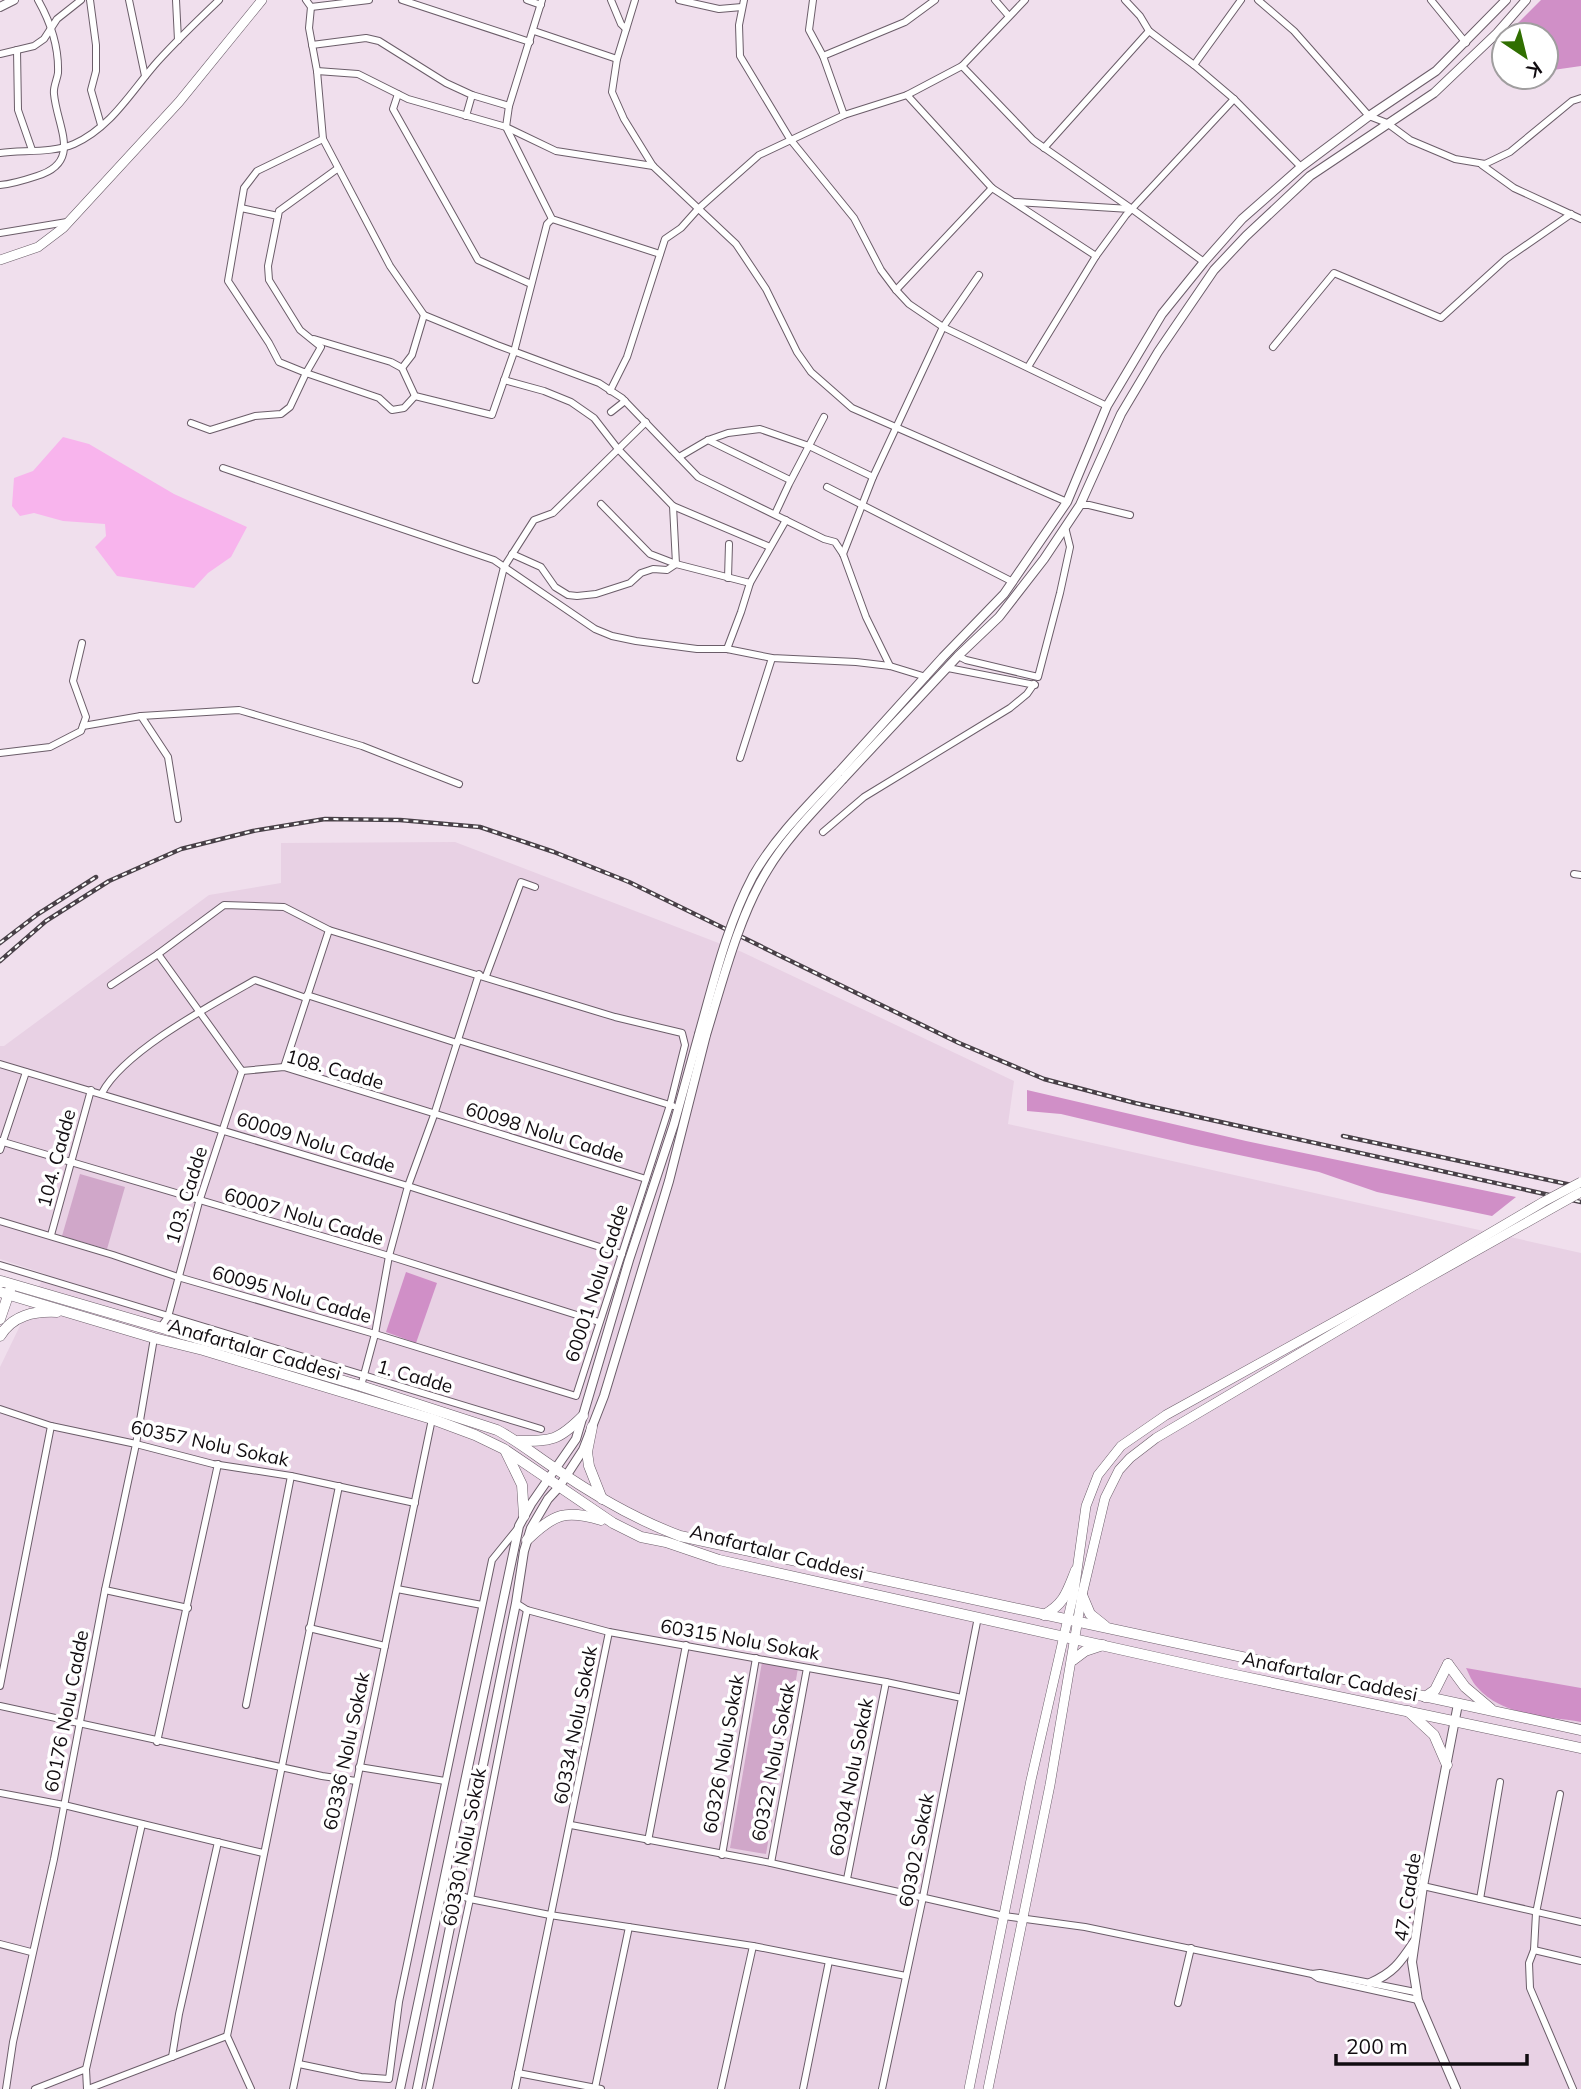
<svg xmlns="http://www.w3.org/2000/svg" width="1581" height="2089" font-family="Mulish,sans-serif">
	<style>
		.built { fill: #e8d1e4 }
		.green { fill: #d0a7c9 }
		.forest { fill: #d08fc7 }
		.water { fill: #f8b4ed }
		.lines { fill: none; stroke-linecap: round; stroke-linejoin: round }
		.minor-casing { stroke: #6b5d69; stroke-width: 8 }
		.tertiary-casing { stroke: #6b5d69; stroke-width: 10 }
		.secondary-casing { stroke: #6b5d69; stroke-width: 10 }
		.primary-casing { stroke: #6b5d69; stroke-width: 11 }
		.minor { stroke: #fff; stroke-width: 6 }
		.tertiary { stroke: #fff; stroke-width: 8 }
		.secondary { stroke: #fff; stroke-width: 9 }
		.primary { stroke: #fff; stroke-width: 10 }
		.rail-casing { stroke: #484047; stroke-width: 4.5 }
		.rail { stroke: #fff; stroke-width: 2; stroke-dasharray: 5; stroke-linecap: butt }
		.tertiary-bridge-casing { stroke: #6b5d69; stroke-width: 10; stroke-linecap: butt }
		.secondary-bridge-casing { stroke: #6b5d69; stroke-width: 10; stroke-linecap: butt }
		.tertiary-bridge { stroke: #fff; stroke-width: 8 }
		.secondary-bridge { stroke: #fff; stroke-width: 9 }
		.labels { text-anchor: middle; stroke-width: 7; stroke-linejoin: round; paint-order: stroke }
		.street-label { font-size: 19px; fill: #110c10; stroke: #fff }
	</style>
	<rect width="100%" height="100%" fill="#f0dfed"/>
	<!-- built -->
	<path class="built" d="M455 842 742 952 1014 1081 1008 1124 1581 1253V2089H0V1367L45 1274 0 1259V1046H4L209 895 281 883V843Z"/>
	<!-- green -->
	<g class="green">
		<path d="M80 1174 125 1187 107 1249 62 1236Z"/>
		<path d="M762 1662 798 1668 766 1854 730 1848Z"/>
	</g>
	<!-- forest -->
	<g class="forest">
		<path d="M1541 0H1581V66L1546 71V35H1506Z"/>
		<path d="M1027 1090 1246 1141 1516 1197 1492 1216 1377 1192 1319 1172 1192 1145 1061 1114 1027 1111Z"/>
		<path d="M406 1272 437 1283 416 1343 386 1332Z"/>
		<path d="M1466 1668 1581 1688V1722C1546 1716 1502 1716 1477 1687 1472 1682 1469 1674 1466 1668Z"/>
	</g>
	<!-- water -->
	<path class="water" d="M63 437 89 444 174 494 247 527 231 557 208 573 194 588 117 576 95 547 106 536 105 524 63 521 34 513 20 516 12 506 14 478 33 471Z"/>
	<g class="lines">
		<defs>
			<g id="minor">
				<path d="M90 0 96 45V71L91 90 101 125"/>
				<path d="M129 0 145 76"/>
				<path d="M176 0 178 40"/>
				<path d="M306 0 311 7 309 28 317 71 323 139 390 266 424 315 497 345 599 383 622 398 698 477 824 539 835 542 843 554 866 617 890 666"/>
				<path d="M402 0 530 42"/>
				<path d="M527 0 541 5"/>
				<path d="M542 0 509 106 506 127 552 219 660 254"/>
				<path d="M611 0 621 24 626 29"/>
				<path d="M635 0 617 59 612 92 624 119 653 166 736 244 766 289 797 352 811 372 852 408 1067 502"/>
				<path d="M679 0 719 9 742 7"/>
				<path d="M744 0 739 25 740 56 790 139 854 218 881 270 896 290 909 304 943 327 1107 406"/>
				<path d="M813 0 809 30 823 56"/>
				<path d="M995 0 1008 15"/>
				<path d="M1125 0 1140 16 1149 31 1194 65 1234 99 1301 167"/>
				<path d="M1258 0 1294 31 1369 116 1387 123 1410 140 1455 159 1485 164 1510 152 1572 101 1581 98"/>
				<path d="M1431 0 1466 43"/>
				<path d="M311 7 369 0"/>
				<path d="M534 31 617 59"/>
				<path d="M312 45 366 38 379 41 446 83 472 95 466 116"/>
				<path d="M17 50 18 110 32 150"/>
				<path d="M0 54 34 46 44 39 57 19 81 0"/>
				<path d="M1194 65 1241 0"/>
				<path d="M962 66 1033 140 1132 209 1204 262"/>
				<path d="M317 71 358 74 408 99 506 127 556 151 653 166"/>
				<path d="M398 94 393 109 478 260 531 284"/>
				<path d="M472 95 509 106"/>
				<path d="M907 95 992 188 1096 256"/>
				<path d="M844 115 823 56 905 22 935 0"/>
				<path d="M323 139 257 171 244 188 228 281 269 343 279 362 306 373 321 347 300 330 269 280 268 266 279 211 337 169"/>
				<path d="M1044 148 1149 31"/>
				<path d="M0 153C23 150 53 153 74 144 112 127 132 90 158 61 177 40 198 20 219 0"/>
				<path d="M1482 165 1514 188 1581 219"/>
				<path d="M0 185C13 184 25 180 37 176 83 162 57 127 54 94 53 87 57 80 58 73 59 46 51 23 38 0"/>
				<path d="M1015 202 1130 209"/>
				<path d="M241 208 278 216"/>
				<path d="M0 233 67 222"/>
				<path d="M896 290 992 188"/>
				<path d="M314 339 391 362 402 368 412 355 424 315"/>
				<path d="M1273 347 1334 273 1441 318 1506 259 1571 214"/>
				<path d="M1028 367 1096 256 1126 215 1234 99"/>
				<path d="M402 368 415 396 492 415 514 352 547 224 552 219"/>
				<path d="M504 380 544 391 571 402 594 418 618 449 673 506 770 547"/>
				<path d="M610 391 627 357 665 239 681 228 698 209 759 155 844 115 907 95 962 66 1025 0"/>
				<path d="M611 412 625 401"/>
				<path d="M191 423 210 430 255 416 281 414 290 407 306 373 379 398 392 410 404 408 415 396"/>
				<path d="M708 440 790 480"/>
				<path d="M679 457 708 440 728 433 760 429 809 446 873 477"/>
				<path d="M223 468 494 560 595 629 612 636 636 641 697 649H727L772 658 856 662 890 666 926 677"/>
				<path d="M827 487 1013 582"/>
				<path d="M601 504 650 554 676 564 750 583"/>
				<path d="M1080 505H1089L1130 515"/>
				<path d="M775 514 789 484 824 417"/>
				<path d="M512 554 541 567 555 587 568 595 577 596 596 594 630 583 641 573 653 569 667 570 676 564 673 506"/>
				<path d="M843 554 873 477 943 327 979 275"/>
				<path d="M728 578 729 544"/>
				<path d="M727 649 741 612 750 583 786 520"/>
				<path d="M958 656 966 660 1038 677 1060 593 1070 547 1065 527"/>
				<path d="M948 668 1035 685"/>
				<path d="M476 680 504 567 534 520 553 513 646 422"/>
				<path d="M141 716 239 710 362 746 459 784"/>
				<path d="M83 726 141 716 168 757 178 819"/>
				<path d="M0 753 50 747 81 731 86 717 73 681 82 643"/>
				<path d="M740 758 772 658"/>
				<path d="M823 832 864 797 1010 708 1027 694 1034 684"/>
				<path d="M1574 874 1581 875"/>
				<path d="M158 954 242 1071 284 1067 646 1179"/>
				<path d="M486 976 521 882 535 887"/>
				<path d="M307 995 457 1043"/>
				<path d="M458 1040 673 1106"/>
				<path d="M0 1064 408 1186 622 1254"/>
				<path d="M284 1067 329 930"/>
				<path d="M102 1093C124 1051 213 1004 255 980L306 998"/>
				<path d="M0 1141 389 1256 599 1322"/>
				<path d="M0 1150 26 1072"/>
				<path d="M0 1221 113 1255 178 1277 375 1334 576 1396 670 1105 685 1045 682 1033 615 1017 329 930 284 907 224 905 158 954 111 985"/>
				<path d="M51 1235 91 1090"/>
				<path d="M0 1265 541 1429"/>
				<path d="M160 1328 168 1317 199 1202 242 1071"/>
				<path d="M361 1386 375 1334 389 1256 408 1186 434 1115 479 974"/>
				<path d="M0 1409 51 1426 136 1444 213 1464 291 1476 415 1503"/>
				<path d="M397 1589 482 1605"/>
				<path d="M105 1590 188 1608"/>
				<path d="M516 1603 527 1610 609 1632 886 1682 962 1698"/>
				<path d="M309 1628 385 1646"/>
				<path d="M0 1686 51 1426"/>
				<path d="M246 1705 291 1476"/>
				<path d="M0 1706 322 1776 356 1781"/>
				<path d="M157 1742 218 1464"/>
				<path d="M359 1767 445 1781"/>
				<path d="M0 1793 64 1805 263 1853"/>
				<path d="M1560 1794 1536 1913 1534 1950 1529 1963 1530 1988 1573 2089"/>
				<path d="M571 1825 771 1863 1004 1916 1085 1927 1312 1974 1320 1973 1415 1992"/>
				<path d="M648 1841 686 1645"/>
				<path d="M722 1855 756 1658"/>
				<path d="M771 1863 807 1668"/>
				<path d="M847 1879 886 1682"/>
				<path d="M1423 1886 1581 1922"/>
				<path d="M457 1894 470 1899 550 1915 753 1946 906 1976"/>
				<path d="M1480 1899 1500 1782"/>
				<path d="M0 1944 31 1952"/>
				<path d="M1534 1950 1581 1961"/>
				<path d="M1312 1974 1318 1978 1418 2000"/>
				<path d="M1178 2003 1191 1948"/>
				<path d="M172 2057 179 2014 218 1842"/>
				<path d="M299 2064 361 2077 389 2079 399 2002 492 1560 518 1528"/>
				<path d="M86 2069 142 1824"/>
				<path d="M518 2073 601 2089"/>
				<path d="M595 2088 629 1927"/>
				<path d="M6 2089 13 2042 54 1859 105 1590 136 1444 154 1338"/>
				<path d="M35 2089 86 2069 87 2089"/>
				<path d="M88 2089 227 2036"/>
				<path d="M251 2089 227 2036 339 1486"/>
				<path d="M293 2089 432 1419"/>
				<path d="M429 2089 470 1899 527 1610"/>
				<path d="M515 2089 609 1632"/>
				<path d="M721 2089 753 1946"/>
				<path d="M803 2089 829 1961"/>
				<path d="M882 2089 923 1897 978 1617"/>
			</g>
			<g id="tertiary">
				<path d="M0 7 14 0"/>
				<path d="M839 772 943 657 1004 594 1067 502 1107 406 1162 314 1204 262 1242 219 1301 167 1369 116 1436 71 1506 0"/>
				<path d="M843 779 958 656 999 617 1044 559 1080 505 1121 414 1158 352 1214 270 1246 236 1310 176 1434 93 1497 33 1526 0"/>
				<path d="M1370 1983C1393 1973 1400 1963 1414 1942"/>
				<path d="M400 2089 519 1526 531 1504 576 1439 629 1260 674 1124 699 1034"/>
				<path d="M417 2089 516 1603 524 1551 531 1528 548 1499 559 1487 583 1450 604 1396 669 1181 706 1035"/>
				<path d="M1456 2089 1418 2000 1412 1962 1423 1886 1458 1704"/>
			</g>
			<g id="secondary">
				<path d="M0 260 38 247 63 228 179 102 262 0"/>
				<path d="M969 2089 1031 1780 1074 1592 1086 1506 1098 1475 1121 1446 1166 1415 1412 1279"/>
				<path d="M988 2089 1050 1785 1082 1595 1105 1498 1119 1470 1130 1458 1156 1438 1417 1284"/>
			</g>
			<g id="primary">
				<path d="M0 1283 1 1281 361 1386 497 1430C518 1441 536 1456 556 1469 595 1496 635 1519 680 1536L1581 1730"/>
				<path d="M0 1292 154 1338 203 1350 432 1419 475 1435 504 1449 613 1523 641 1537 666 1542 719 1560 1226 1673 1581 1748"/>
				<path d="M0 1319 10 1290"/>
				<path d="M0 1336C13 1315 34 1311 57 1312"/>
				<path d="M592 1427 587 1452 589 1466 602 1499"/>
				<path d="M518 1441C552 1441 558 1441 583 1416"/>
				<path d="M506 1452 522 1485 524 1516"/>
				<path d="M527 1540C554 1514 565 1509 601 1520"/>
				<path d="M1082 1595 1090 1614 1105 1626"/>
				<path d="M1044 1615C1065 1603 1067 1592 1076 1570"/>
				<path d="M1073 1660 1085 1651 1103 1645"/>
				<path d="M1448 1664 1465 1687 1491 1709"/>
				<path d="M1425 1697 1435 1690 1448 1664"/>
				<path d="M1408 1711 1434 1735 1447 1765"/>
			</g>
		</defs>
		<!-- minor casing -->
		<use href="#minor" class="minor-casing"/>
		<!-- tertiary casing -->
		<use href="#tertiary" class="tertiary-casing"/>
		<!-- secondary casing -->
		<use href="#secondary" class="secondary-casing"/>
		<!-- primary casing -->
		<use href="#primary" class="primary-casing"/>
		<!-- minor -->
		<use href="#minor" class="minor"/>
		<!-- tertiary -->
		<use href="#tertiary" class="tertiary"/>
		<!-- secondary -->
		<use href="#secondary" class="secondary"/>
		<!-- primary -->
		<use href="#primary" class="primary"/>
		<defs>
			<g id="rail">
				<path d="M0 943 38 914 96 877"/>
				<path d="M0 961 46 921 109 881 181 849 253 831 325 819 400 820 480 827 554 852 629 882 959 1043 1044 1079 1135 1103 1581 1202"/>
				<path d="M1343 1136 1581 1187"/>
			</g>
		</defs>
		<!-- rail casing -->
		<use href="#rail" class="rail-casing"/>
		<!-- rail -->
		<use href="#rail" class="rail"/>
		<defs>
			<g id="tertiary-bridge">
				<path d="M699 1034C714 981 727 925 753 876 775 837 809 804 839 772"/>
				<path d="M706 1035C722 983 739 915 768 869 788 836 817 808 843 779"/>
			</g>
			<g id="secondary-bridge">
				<path d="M1412 1279 1543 1202 1581 1182"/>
				<path d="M1417 1284 1581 1192"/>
			</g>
		</defs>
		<!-- tertiary-bridge casing -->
		<use href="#tertiary-bridge" class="tertiary-bridge-casing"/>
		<!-- secondary-bridge casing -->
		<use href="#secondary-bridge" class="secondary-bridge-casing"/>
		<!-- tertiary-bridge -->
		<use href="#tertiary-bridge" class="tertiary-bridge"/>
		<!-- secondary-bridge -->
		<use href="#secondary-bridge" class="secondary-bridge"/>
	</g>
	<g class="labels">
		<!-- street labels -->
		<g class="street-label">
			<text transform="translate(335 1069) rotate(16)" y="7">108. Cadde</text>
			<text transform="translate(545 1132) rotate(17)" y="7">60098 Nolu Cadde</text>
			<text transform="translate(316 1142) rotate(17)" y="7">60009 Nolu Cadde</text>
			<text transform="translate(56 1158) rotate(-75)" y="7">104. Cadde</text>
			<text transform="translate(186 1195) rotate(-73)" y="7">103. Cadde</text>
			<text transform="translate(304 1216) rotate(16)" y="7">60007 Nolu Cadde</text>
			<text transform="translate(596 1283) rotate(-72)" y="7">60001 Nolu Cadde</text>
			<text transform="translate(292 1294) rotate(16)" y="7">60095 Nolu Cadde</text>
			<text transform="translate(255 1349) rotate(16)" y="7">Anafartalar Caddesi</text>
			<text transform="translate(415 1376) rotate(16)" y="7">1. Cadde</text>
			<text transform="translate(210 1443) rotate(12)" y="7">60357 Nolu Sokak</text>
			<text transform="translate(777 1552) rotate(14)" y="7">Anafartalar Caddesi</text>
			<text transform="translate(740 1639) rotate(10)" y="7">60315 Nolu Sokak</text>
			<text transform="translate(1330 1676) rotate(12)" y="7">Anafartalar Caddesi</text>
			<text transform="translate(66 1711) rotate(-79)" y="7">60176 Nolu Cadde</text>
			<text transform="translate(575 1725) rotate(-79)" y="7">60334 Nolu Sokak</text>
			<text transform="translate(346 1751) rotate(-78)" y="7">60336 Nolu Sokak</text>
			<text transform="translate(723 1754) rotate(-80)" y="7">60326 Nolu Sokak</text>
			<text transform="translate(773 1762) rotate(-79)" y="7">60322 Nolu Sokak</text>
			<text transform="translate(851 1777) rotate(-79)" y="7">60304 Nolu Sokak</text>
			<text transform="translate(464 1847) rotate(-79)" y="7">60330 Nolu Sokak</text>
			<text transform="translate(916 1850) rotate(-79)" y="7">60302 Sokak</text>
			<text transform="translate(1407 1897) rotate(-81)" y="7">47. Cadde</text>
		</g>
	</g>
	<!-- north arrow -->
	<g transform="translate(1525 56) rotate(145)"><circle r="33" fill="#ffffff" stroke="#a09e9f" stroke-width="2"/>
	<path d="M0-5L12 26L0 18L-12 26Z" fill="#306f01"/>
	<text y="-10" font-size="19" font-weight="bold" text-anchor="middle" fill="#110c10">K</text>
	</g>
	<!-- scale -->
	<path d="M1336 2054v10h191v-10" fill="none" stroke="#110c10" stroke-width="3.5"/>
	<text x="1346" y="2054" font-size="21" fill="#110c10" stroke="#ffffff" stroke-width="5" paint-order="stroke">200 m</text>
</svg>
